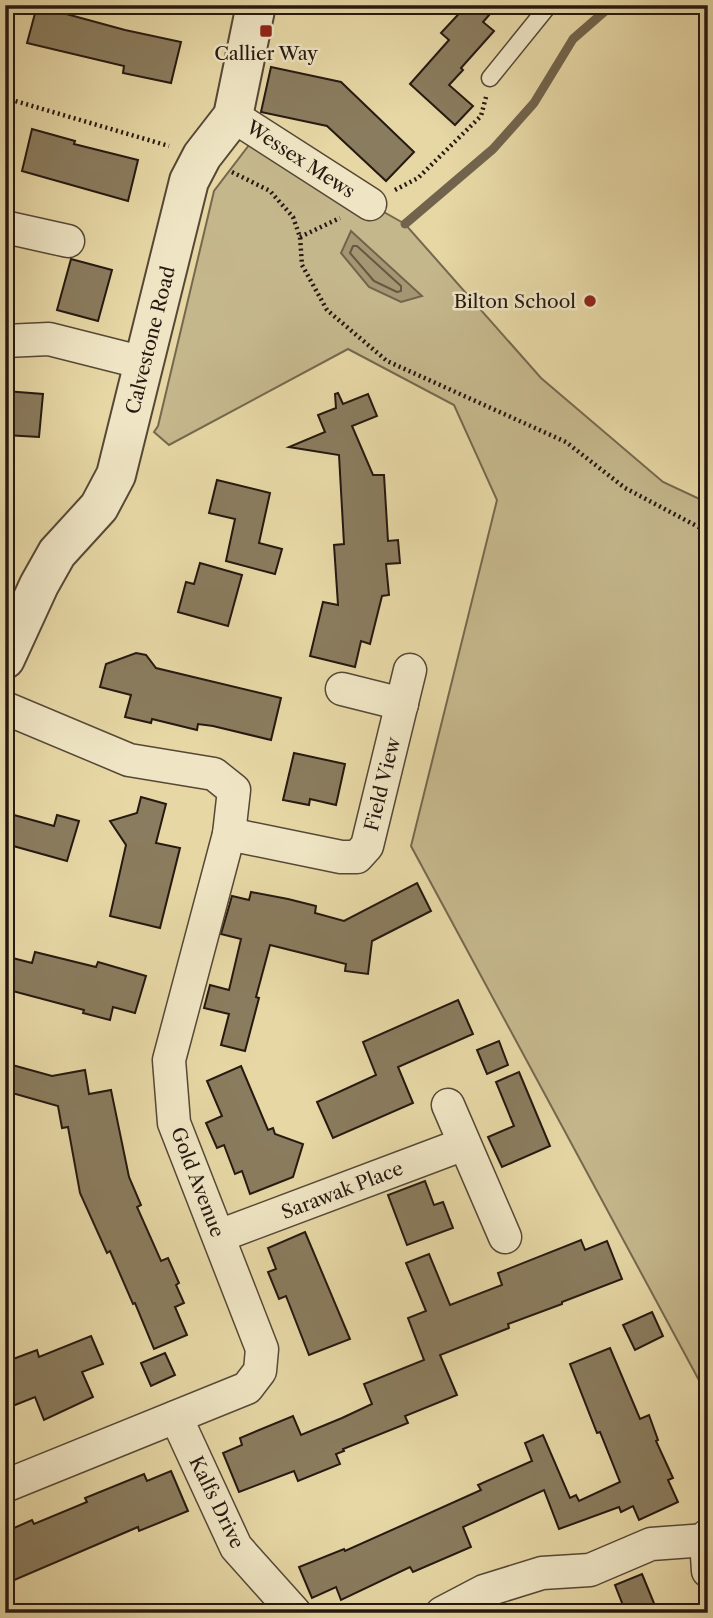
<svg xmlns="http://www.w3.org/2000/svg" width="713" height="1618" font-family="'Libre Caslon Text',serif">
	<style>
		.green { fill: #c5b78c; stroke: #76684e; stroke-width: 2 }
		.water { fill: #a59673; stroke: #72644c; stroke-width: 2 }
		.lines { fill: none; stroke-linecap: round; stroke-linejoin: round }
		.shore { stroke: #665842; stroke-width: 2 }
		.stream { stroke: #72644c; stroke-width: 9 }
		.building { fill: #8a7c5e; stroke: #261911; stroke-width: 2 }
		.service-casing { stroke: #564836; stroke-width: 19 }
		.minor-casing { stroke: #564836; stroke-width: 35 }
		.tertiary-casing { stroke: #564836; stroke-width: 42 }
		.path { stroke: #261911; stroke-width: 4.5; stroke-dasharray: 2 3.5; stroke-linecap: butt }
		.service { stroke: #efe5c4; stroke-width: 16 }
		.minor { stroke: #efe5c4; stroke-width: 32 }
		.tertiary { stroke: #efe5c4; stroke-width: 38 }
		.poi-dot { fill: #8f2418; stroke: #efe5c4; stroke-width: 2.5 }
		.labels { text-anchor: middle; stroke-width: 5; stroke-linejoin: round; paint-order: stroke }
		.poi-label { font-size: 19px; fill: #261911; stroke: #efe5c4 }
		.street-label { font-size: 19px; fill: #261911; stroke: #efe5c4 }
	</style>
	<rect width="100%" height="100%" fill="#e6d7a5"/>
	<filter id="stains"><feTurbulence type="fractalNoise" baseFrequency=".00286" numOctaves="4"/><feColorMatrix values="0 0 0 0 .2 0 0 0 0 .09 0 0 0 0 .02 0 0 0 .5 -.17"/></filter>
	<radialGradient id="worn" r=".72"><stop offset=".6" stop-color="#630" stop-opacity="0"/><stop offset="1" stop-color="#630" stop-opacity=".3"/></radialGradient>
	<!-- green -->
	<path class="green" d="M247 135 405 224 541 378 663 482 708 503V1397L411 846 497 500 454 405 348 349 169 445 154 432 158 426 214 191 249 145Z"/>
	<!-- water -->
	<path class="water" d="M351 231 422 296 401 302 369 287 341 253Z"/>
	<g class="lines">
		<!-- shore -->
		<path class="shore" d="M353 246H357L401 286V291L397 292 374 281 350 253Z"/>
		<!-- stream -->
		<path class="stream" d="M405 224 493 149 534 103 573 39 612 5"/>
	</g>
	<!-- building -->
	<g class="building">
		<path d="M467 5H498L483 22 494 31 461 68 463 70 449 85 473 106 455 125 410 84 449 40 441 33Z"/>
		<path d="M37 6 125 30 181 42 171 83 123 73 124 66 27 43Z"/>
		<path d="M271 67 341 82 414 152 386 181 327 126 261 112Z"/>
		<path d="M32 129 75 141 74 144 138 160 128 201 22 171Z"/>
		<path d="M71 259 112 270 98 321 57 310Z"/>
		<path d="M5 391 43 394 39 437 5 435Z"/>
		<path d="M338 393 343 404 368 394 377 416 352 426 373 475H384L388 541 398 540 400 563 386 564 389 595 382 596 370 644 361 641 355 667 310 656 323 602 338 605 334 545 344 544 339 455 289 447 325 432 318 415 336 408 335 394Z"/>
		<path d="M217 480 270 493 259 543 282 549 275 574 226 561 235 519 209 513Z"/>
		<path d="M200 563 242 575 228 626 178 612 186 582 194 584Z"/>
		<path d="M136 653 146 655 156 668 281 698 271 740 213 726 198 724 197 730 152 719 151 723 125 717 131 695 100 687 106 664Z"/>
		<path d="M294 753 345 764 336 805 310 799 309 805 283 800Z"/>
		<path d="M141 797 166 804 156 843 180 848 160 928 110 916 126 845 110 821 137 813Z"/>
		<path d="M14 815 54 826 57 815 79 821 67 861 6 844Z"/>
		<path d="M417 883 431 911 372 941 368 974 345 971 346 964 270 945 256 997 259 998 245 1051 221 1045 229 1014 204 1008 210 985 229 990 241 939 221 934 232 896 249 900 251 892 288 899 316 906 315 913 344 921Z"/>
		<path d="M35 952 96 967 98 962 146 976 135 1013 113 1007 110 1020 83 1013 84 1010 5 989V956L32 963Z"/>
		<path d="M458 1000 473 1034 398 1067 413 1103 333 1138 317 1102 376 1075 363 1042Z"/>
		<path d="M499 1041 508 1065 487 1074 477 1050Z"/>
		<path d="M5 1063 52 1076 85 1070 89 1094 111 1090 129 1177 141 1205 137 1207 161 1261 168 1258 179 1283 176 1285 184 1303 175 1307 187 1335 154 1349 135 1303 133 1304 110 1251 107 1253 80 1193 68 1127 62 1128 58 1106 5 1091Z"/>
		<path d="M241 1066 268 1130 273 1128 275 1134 303 1144 293 1177 250 1194 242 1171 235 1174 224 1145 217 1148 206 1123 222 1116 207 1081Z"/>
		<path d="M519 1072 550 1146 502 1167 488 1137 514 1126 496 1082Z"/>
		<path d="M425 1181 434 1205 443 1202 453 1228 407 1245 388 1195Z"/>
		<path d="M305 1232 350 1339 309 1355 286 1296 279 1299 268 1272 276 1269 268 1248Z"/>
		<path d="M581 1240 585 1250 607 1241 622 1279 562 1302V1304L508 1324 509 1328 440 1355 457 1395 405 1416 408 1423 343 1449 344 1451 336 1454 340 1464 298 1481 294 1471 239 1492 223 1453 242 1445 240 1438 293 1416 301 1435 342 1418 372 1404 364 1384 424 1360 408 1318 426 1311 406 1263 429 1254 450 1305 502 1285 498 1273Z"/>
		<path d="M652 1312 663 1336 635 1350 623 1325Z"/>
		<path d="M91 1336 103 1364 82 1372 93 1397 44 1420 35 1397 5 1409V1362L37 1350 39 1357Z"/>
		<path d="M610 1348 640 1419 649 1415 658 1440 656 1441 673 1478 668 1480 678 1502 639 1520 633 1506 621 1512 619 1507 559 1529 544 1490 463 1527 471 1547 413 1572 410 1567 341 1600 336 1587 312 1598 299 1567 344 1549 345 1551 481 1490 478 1485 532 1461 525 1443 543 1435 570 1498 576 1495 579 1501 620 1482 600 1432 597 1433 570 1364Z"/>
		<path d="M165 1353 175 1375 151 1386 141 1363Z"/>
		<path d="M171 1471 188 1511 139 1531 138 1527 5 1584V1532L32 1520 34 1524 87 1502 85 1498 144 1474 147 1481Z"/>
		<path d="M642 1574 658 1613H626L615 1585Z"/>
	</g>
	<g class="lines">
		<defs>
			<path id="service" d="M490 78 549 5"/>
			<g id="minor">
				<path d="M233 116 370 204"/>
				<path d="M5 227 68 241"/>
				<path d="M5 341 49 339 144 363"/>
				<path d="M342 689 402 704"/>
				<path d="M5 708 129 760 214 774 234 790 229 834 169 1060 174 1123 262 1349 260 1371 247 1388 5 1486"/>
				<path d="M229 834 341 857H357L367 846 410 670"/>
				<path d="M448 1105 505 1237"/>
				<path d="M219 1236 464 1144"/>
				<path d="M176 1417 236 1547 295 1613"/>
				<path d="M708 1535 706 1540 708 1571"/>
				<path d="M442 1613 484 1591 542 1573 590 1570 651 1544 706 1540"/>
			</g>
			<path id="tertiary" d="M5 659 39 585 57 553 99 507 116 475 189 181 202 156 233 116 256 5"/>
		</defs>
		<!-- service casing -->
		<use href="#service" class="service-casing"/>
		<!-- minor casing -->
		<use href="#minor" class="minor-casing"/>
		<!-- tertiary casing -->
		<use href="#tertiary" class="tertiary-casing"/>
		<!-- path -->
		<g class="path">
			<path d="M5 98 169 146"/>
			<path d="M232 172 270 191 293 217 300 237 302 265 327 310 387 361 566 442 625 488 708 532"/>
			<path d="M395 190 418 178 481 116 486 97"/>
			<path d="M300 237 340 218"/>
		</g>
		<!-- service -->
		<use href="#service" class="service"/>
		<!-- minor -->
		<use href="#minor" class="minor"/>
		<!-- tertiary -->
		<use href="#tertiary" class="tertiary"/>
	</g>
	<!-- markers -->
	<g class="poi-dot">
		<rect x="259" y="24" width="14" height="14" rx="3.5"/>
		<circle cx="590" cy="301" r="7"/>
	</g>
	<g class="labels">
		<!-- poi labels -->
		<g class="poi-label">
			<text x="266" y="60">Callier Way</text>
			<text x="576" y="308" text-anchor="end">Bilton School</text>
		</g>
		<!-- street labels -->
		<g class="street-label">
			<text transform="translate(301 159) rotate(33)" y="7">Wessex Mews</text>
			<text transform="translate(150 340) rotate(-76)" y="7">Calvestone Road</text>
			<text transform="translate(382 784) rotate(-76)" y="7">Field View</text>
			<text transform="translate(198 1182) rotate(69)" y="7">Gold Avenue</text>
			<text transform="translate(342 1190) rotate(-21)" y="7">Sarawak Place</text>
			<text transform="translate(217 1502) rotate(64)" y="7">Kalfs Drive</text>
		</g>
	</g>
	<!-- margin -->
	<rect width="713" height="1618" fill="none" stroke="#e6d7a5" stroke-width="28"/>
	<rect x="7" y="7" width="699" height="1604" fill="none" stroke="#261911" stroke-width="3.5"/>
	<rect x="14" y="14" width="685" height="1590" fill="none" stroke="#261911" stroke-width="2"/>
	<rect width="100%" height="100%" filter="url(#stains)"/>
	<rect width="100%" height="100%" fill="url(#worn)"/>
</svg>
